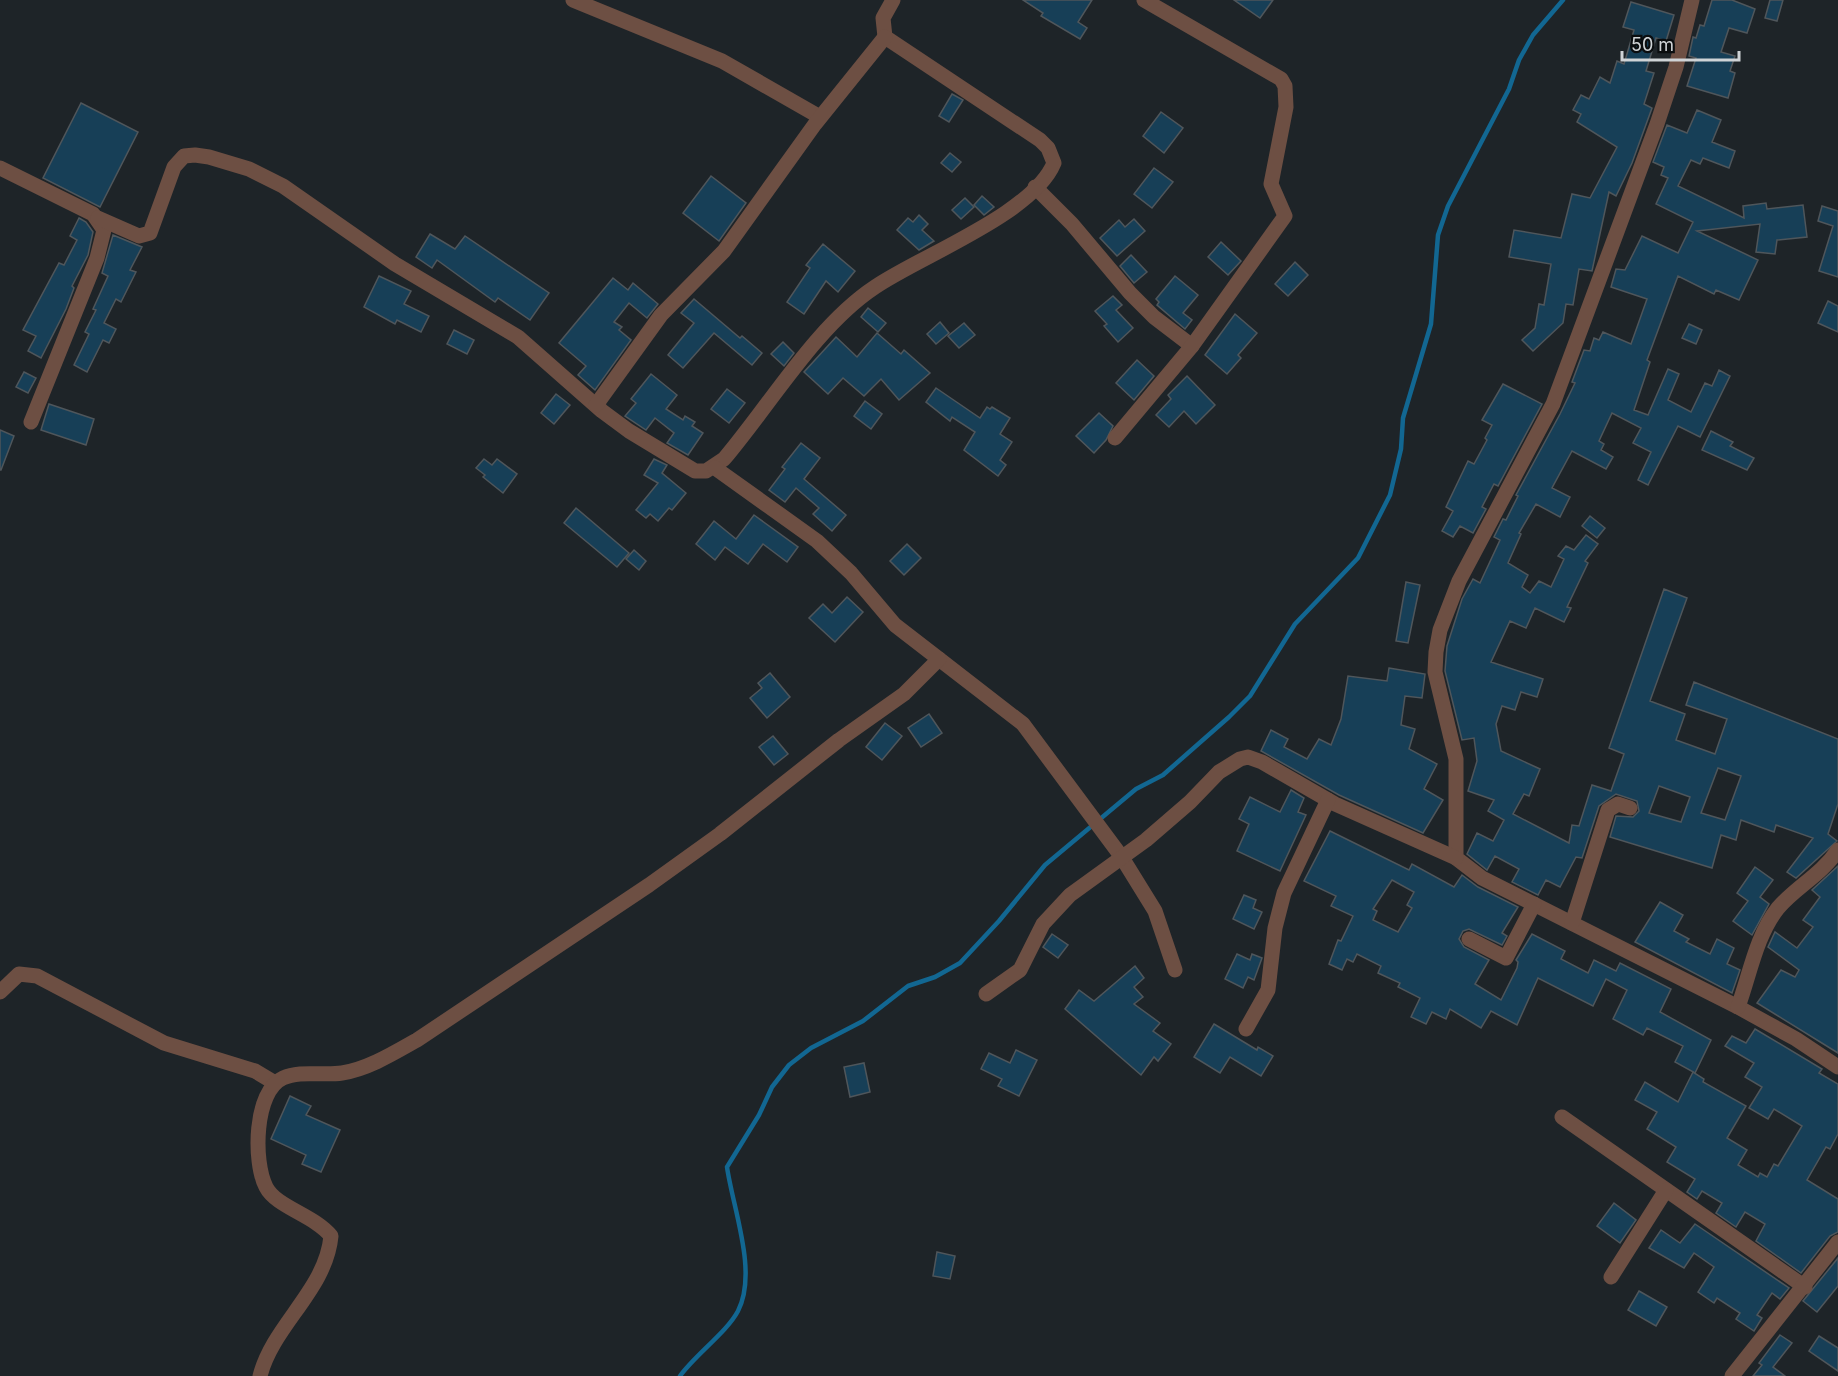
<svg xmlns="http://www.w3.org/2000/svg" width="1838" height="1376" font-family="Inter,sans-serif">
	<style>
		.lines { fill: none; stroke-linecap: round; stroke-linejoin: round }
		.stream { stroke: #126792; stroke-width: 4.5 }
		.building { fill: #173f57; stroke: #4f565b; stroke-width: 1.5; fill-rule: evenodd }
		.minor { stroke: #6d4f43; stroke-width: 15 }
	</style>
	<rect width="100%" height="100%" fill="#1e2428"/>
	<g class="lines">
		<!-- stream -->
		<path class="stream" d="M680 1376C695 1355 727 1332 738 1311 758 1272 733 1209 727 1167L759 1115 772 1087 789 1065 811 1048 863 1021 908 986 935 977 960 963 999 921 1045 865 1136 789 1163 775 1229 717 1250 696 1295 624 1358 558 1390 495 1401 449 1403 418 1431 324 1438 235 1448 206 1509 89 1519 60 1533 35 1563 0"/>
	</g>
	<!-- building -->
	<g class="building">
		<path d="M1023 0H1092L1078 22 1087 28 1080 39 1041 16 1043 13Z"/>
		<path d="M1234 0H1273L1260 18Z"/>
		<path d="M1712 0H1732L1755 9 1747 33 1729 28 1721 52 1735 56 1730 71 1735 73 1728 98 1687 86 1696 58 1689 56 1693 37 1696 38 1700 25 1704 26Z"/>
		<path d="M1770 0H1783L1777 21 1765 18Z"/>
		<path d="M1631 2 1674 15 1666 41 1656 38 1646 71 1654 73 1644 104 1652 108 1632 163 1616 196 1609 192 1592 271 1579 269 1573 305 1566 304 1563 323 1533 351 1522 340 1535 328 1539 304 1544 305 1551 264 1509 257 1514 230 1561 238 1572 194 1590 198 1617 147 1577 122 1581 114 1573 110 1581 95 1589 99 1600 77 1610 83 1617 61 1624 64 1634 30 1623 27Z"/>
		<path d="M952 94 963 100 949 122 939 116Z"/>
		<path d="M81 103 138 132 100 207 43 178Z"/>
		<path d="M1697 110 1721 120 1712 142 1735 151 1729 168 1703 158 1700 164 1691 160 1678 186 1744 218 1743 206 1766 203 1767 209 1803 205 1807 237 1777 240 1775 254 1756 252 1760 224 1697 231 1758 260 1739 300 1716 290 1714 294 1678 276 1647 360 1650 362 1634 410 1648 415 1668 369 1679 374 1668 400 1691 412 1705 383 1712 386 1719 370 1730 376 1700 437 1678 426 1648 485 1638 480 1651 452 1633 443 1641 428 1612 413 1599 441 1604 444 1601 450 1613 457 1606 469 1572 451 1552 488 1570 497 1560 517 1536 504 1519 533 1521 534 1508 563 1528 575 1522 587 1530 593 1539 581 1551 587 1564 559 1558 556 1566 546 1574 550 1586 535 1598 544 1585 561 1588 563 1567 607 1571 608 1564 622 1535 608 1526 628 1510 621 1491 662 1543 679 1537 697 1521 692 1515 710 1502 706 1496 724 1501 751 1540 769 1529 796 1524 794 1513 814 1569 843 1572 825 1579 826 1592 785 1611 791 1624 754 1609 748 1664 589 1687 598 1650 701 1685 714 1676 740 1715 754 1727 719 1686 705 1694 682 1838 739V804L1828 834 1837 841 1796 878 1787 872 1813 838 1776 825 1774 832 1741 820 1736 840 1721 835 1712 868 1610 837 1616 816 1633 817 1639 811 1637 801 1616 794 1599 806 1582 858 1576 857 1560 887 1546 880 1538 895 1512 882 1519 869 1495 856 1487 870 1467 854 1477 833 1493 841 1504 820 1488 811 1494 800 1468 791 1477 761 1474 738 1462 740 1445 671 1447 646 1462 599 1473 579 1480 583 1500 540 1494 537 1503 519 1506 520 1518 496 1516 495 1560 414 1575 383 1572 382 1584 350 1590 351 1594 338 1599 340 1603 332 1631 344 1647 299 1611 287 1616 269 1625 270 1642 236 1678 253 1693 222 1656 204 1668 178 1661 175 1664 167 1653 162 1667 125 1687 133ZM1718 768 1741 776 1725 820 1701 813ZM1659 786 1690 797 1681 822 1649 813Z"/>
		<path d="M1161 112 1183 128 1164 153 1143 136Z"/>
		<path d="M950 153 961 162 952 172 941 163Z"/>
		<path d="M1154 168 1173 182 1152 208 1134 194Z"/>
		<path d="M711 176 746 203 719 241 683 213Z"/>
		<path d="M982 196 994 207 984 215 974 205Z"/>
		<path d="M965 198 974 207 961 219 952 210Z"/>
		<path d="M1822 206 1838 211V277L1819 271 1833 226 1818 221Z"/>
		<path d="M919 215 928 224 922 230 934 241 919 250 897 230 908 218 913 222Z"/>
		<path d="M79 218 86 222 93 232 88 255 72 286 74 288 66 309 41 358 28 351 36 336 23 330 59 263 64 265 77 240 70 236Z"/>
		<path d="M1134 219 1145 231 1117 256 1100 238 1119 220 1125 227Z"/>
		<path d="M430 234 455 249 465 236 549 293 530 320 498 298 495 302 437 260 432 268 416 257Z"/>
		<path d="M113 235 142 247 130 270 136 272 121 302 116 299 104 323 116 329 109 343 103 340 87 372 74 365 89 334 85 332 96 310 93 309 108 276 102 273Z"/>
		<path d="M1221 242 1241 261 1228 275 1208 257Z"/>
		<path d="M823 244 855 271 838 292 826 281 804 314 787 302 810 268 806 265Z"/>
		<path d="M1131 255 1147 272 1134 283 1120 266Z"/>
		<path d="M1295 262 1308 275 1288 296 1275 284Z"/>
		<path d="M379 276 411 291 404 304 429 316 421 332 397 320 395 324 364 307Z"/>
		<path d="M1175 276 1198 295 1183 313 1192 320 1185 329 1157 305 1159 302 1156 299Z"/>
		<path d="M613 278 628 290 633 283 658 304 647 318 629 303 614 322 622 327 619 330 631 340 595 390 578 375 586 366 559 343Z"/>
		<path d="M1113 296 1122 305 1116 310 1133 328 1118 342 1104 326 1107 324 1095 311Z"/>
		<path d="M694 299 740 338 742 336 762 353 752 365 714 333 683 368 668 355 694 323 681 313Z"/>
		<path d="M1828 301 1838 306V332L1818 323Z"/>
		<path d="M868 308 886 323 878 332 861 317Z"/>
		<path d="M1235 314 1257 333 1238 355 1241 358 1227 374 1205 355Z"/>
		<path d="M940 322 949 333 936 344 927 334Z"/>
		<path d="M964 323 975 335 959 348 948 336Z"/>
		<path d="M1689 324 1702 330 1696 344 1682 338Z"/>
		<path d="M454 330 474 340 467 354 447 344Z"/>
		<path d="M877 333 901 354 904 350 930 373 899 400 881 379 864 396 843 378 828 394 804 372 836 337 857 357Z"/>
		<path d="M783 342 794 353 784 366 771 354Z"/>
		<path d="M1137 360 1154 376 1134 400 1116 383Z"/>
		<path d="M24 372 36 378 28 393 16 387Z"/>
		<path d="M651 374 677 395 666 409 683 420 685 416 695 422 692 426 703 433 688 455 667 443 674 433 655 418 646 430 625 416 636 403 631 399Z"/>
		<path d="M1187 376 1215 405 1196 424 1184 411 1169 427 1156 415 1171 399 1168 395Z"/>
		<path d="M1503 384 1542 404 1498 486 1494 484 1482 507 1486 509 1473 533 1460 526 1453 537 1442 531 1453 511 1446 507 1468 461 1474 464 1487 440 1485 438 1492 425 1482 420Z"/>
		<path d="M936 388 980 418 987 407 990 409 992 407 1010 418 1000 434 1012 442 1000 460 1006 465 998 476 964 450 975 432 952 417 950 421 926 402Z"/>
		<path d="M727 389 745 403 729 423 711 409Z"/>
		<path d="M556 394 570 405 554 424 541 413Z"/>
		<path d="M865 401 882 414 871 429 854 416Z"/>
		<path d="M49 404 94 419 86 445 41 430Z"/>
		<path d="M1099 413 1113 426 1106 440 1094 453 1076 436Z"/>
		<path d="M0 430 14 436 1 470H0Z"/>
		<path d="M1711 431 1733 442 1730 446 1754 458 1747 470 1702 450Z"/>
		<path d="M801 443 820 458 804 479 846 515 832 531 813 514 819 508 796 488 785 502 769 490 785 469 782 467Z"/>
		<path d="M484 459 492 465 497 459 517 474 503 493 483 477 485 475 476 468Z"/>
		<path d="M654 459 667 465 662 473 686 493 672 510 669 508 658 521 650 514 646 518 636 510 658 483 644 475Z"/>
		<path d="M576 508 629 553 617 567 564 523Z"/>
		<path d="M754 515 798 547 787 562 763 544 748 564 725 547 715 560 696 544 714 521 736 539Z"/>
		<path d="M1590 516 1605 528 1597 538 1582 526Z"/>
		<path d="M907 544 921 558 904 575 890 561Z"/>
		<path d="M634 550 646 561 639 570 626 559Z"/>
		<path d="M1406 582 1420 585 1408 643 1396 641Z"/>
		<path d="M847 597 863 612 835 642 809 618 823 604 832 613Z"/>
		<path d="M1389 668 1425 674 1422 698 1405 696 1401 725 1415 729 1409 749 1437 764 1424 789 1443 800 1423 833 1339 795 1261 751 1271 730 1288 739 1284 747 1307 759 1319 739 1331 745 1341 719 1348 676 1387 681Z"/>
		<path d="M770 673 790 697 767 718 750 698 762 688 758 683Z"/>
		<path d="M929 714 942 733 921 747 908 728Z"/>
		<path d="M885 723 902 736 882 760 866 747Z"/>
		<path d="M773 736 788 754 774 765 759 747Z"/>
		<path d="M1291 790 1304 798 1298 812 1306 815 1280 871 1237 851 1249 824 1239 819 1250 797 1280 812Z"/>
		<path d="M1330 831 1409 870 1412 864 1454 887 1462 875 1478 887 1518 907 1502 933 1507 936 1502 945 1469 929 1463 931 1459 939 1464 947 1489 960 1475 984 1501 1000 1517 968 1518 962 1516 960 1532 934 1565 951 1561 959 1588 973 1594 960 1616 971 1620 963 1671 989 1660 1012 1711 1040 1695 1073 1675 1062 1683 1046 1647 1028 1643 1035 1613 1019 1627 990 1606 979 1593 1006 1538 978 1517 1025 1491 1011 1481 1028 1450 1009 1446 1019 1432 1012 1426 1024 1411 1017 1420 998 1398 987 1400 983 1378 973 1381 966 1357 954 1353 962 1347 959 1342 970 1329 964 1338 940 1341 941 1353 916 1331 906 1336 896 1304 881ZM1392 880 1414 892 1407 905 1412 908 1398 932 1373 920 1377 911 1373 909Z"/>
		<path d="M1838 866V1053L1757 1003 1781 970 1795 977 1799 970 1768 947 1775 932 1797 948 1813 927 1803 920 1820 897 1812 890Z"/>
		<path d="M1755 867 1773 880 1760 897 1769 904 1752 935 1733 921 1748 901 1737 893Z"/>
		<path d="M1244 895 1256 900 1253 908 1262 912 1254 929 1233 919Z"/>
		<path d="M1660 902 1683 915 1674 931 1689 939 1686 942 1710 954 1717 939 1734 948 1727 964 1740 970 1732 993 1635 942Z"/>
		<path d="M1052 934 1068 945 1058 958 1043 947Z"/>
		<path d="M1237 954 1250 960 1252 954 1262 958 1254 980 1248 977 1243 988 1225 979Z"/>
		<path d="M1135 966 1144 978 1134 987 1143 997 1134 1004 1160 1023 1153 1031 1171 1044 1158 1061 1154 1057 1141 1075 1065 1009 1079 990 1094 1001Z"/>
		<path d="M1214 1024 1257 1050 1258 1047 1273 1056 1261 1076 1230 1057 1220 1073 1194 1057Z"/>
		<path d="M1755 1029 1822 1069 1819 1073 1838 1084V1134L1830 1149 1826 1147 1807 1180 1838 1199V1232L1830 1236 1801 1273 1756 1241 1765 1224 1745 1212 1736 1227 1716 1213 1722 1203 1702 1191 1697 1199 1687 1192 1695 1179 1667 1162 1676 1147 1647 1129 1657 1112 1635 1100 1645 1082 1678 1102 1693 1072 1704 1079 1703 1082 1746 1106 1727 1138 1747 1150 1738 1165 1758 1177 1760 1173 1767 1177 1774 1164 1778 1166 1802 1126 1774 1109 1768 1119 1749 1108 1762 1087 1745 1077 1754 1063 1725 1046 1732 1036 1746 1043Z"/>
		<path d="M1016 1050 1037 1060 1019 1096 998 1086 1002 1079 981 1069 989 1053 1010 1063Z"/>
		<path d="M864 1063 870 1092 850 1097 844 1067Z"/>
		<path d="M290 1096 311 1106 306 1115 340 1130 321 1172 302 1164 306 1155 271 1139Z"/>
		<path d="M1614 1203 1636 1220 1620 1243 1597 1226Z"/>
		<path d="M1695 1224 1789 1288 1780 1299 1772 1293 1757 1315 1762 1318 1754 1331 1736 1319 1740 1313 1717 1298 1714 1303 1698 1292 1714 1267 1694 1253 1684 1268 1649 1248 1661 1230 1680 1243Z"/>
		<path d="M937 1252 955 1256 950 1279 933 1276Z"/>
		<path d="M1838 1258V1286L1817 1312 1803 1301Z"/>
		<path d="M1639 1291 1667 1307 1656 1326 1628 1310Z"/>
		<path d="M1780 1335 1792 1343 1773 1367 1785 1376H1753L1762 1365 1759 1363Z"/>
		<path d="M1819 1336 1838 1348V1371L1809 1351Z"/>
	</g>
	<g class="lines">
		<!-- minor -->
		<g class="minor">
			<path d="M573 0 722 61 820 117"/>
			<path d="M1692 0 1676 67 1657 124 1553 404 1459 581 1440 630 1436 652 1435 672 1456 759V858L1482 878 1738 1007 1796 1039 1838 1067"/>
			<path d="M0 168 93 214 104 230 97 258 31 422"/>
			<path d="M1035 187 1072 224 1130 293 1154 317 1192 346"/>
			<path d="M98 218 139 236 150 233 174 167 184 156 195 155 209 157 249 169 283 186 395 264 518 337 602 411 629 431 695 471H706L724 459C770 405 816 326 875 287 920 256 1033 214 1054 163L1048 148 1040 140 885 37 883 18 893 0"/>
			<path d="M596 405 661 315 724 251 815 124 885 37"/>
			<path d="M1115 438 1192 346 1285 216 1271 184 1286 107 1285 86 1281 79 1144 0"/>
			<path d="M939 659 1023 724 1121 856 1155 911 1175 970"/>
			<path d="M1572 923 1608 810 1618 804 1630 808"/>
			<path d="M1469 939 1506 958 1534 904"/>
			<path d="M0 992 19 974 37 976 164 1043 255 1071 275 1083"/>
			<path d="M986 994 1020 970 1043 924 1070 895 1146 840 1190 802 1219 772 1240 759 1248 757 1262 762 1335 804 1456 858"/>
			<path d="M1738 1007C1750 974 1756 936 1778 908 1796 887 1821 875 1838 850"/>
			<path d="M1246 1029 1268 990 1275 928 1284 893 1328 800"/>
			<path d="M1562 1117 1805 1287"/>
			<path d="M1611 1277 1666 1190"/>
			<path d="M260 1376C273 1325 326 1290 331 1236 314 1215 276 1207 266 1187 253 1162 254 1091 283 1078 300 1070 323 1076 342 1073 368 1069 394 1053 417 1040L649 885 720 834 839 740 904 694 939 659 895 625 851 573 817 541 715 468"/>
			<path d="M1732 1376 1838 1242"/>
		</g>
	</g>
	<!-- scale -->
	<path d="M1622 51v9h117v-9" fill="none" stroke="#cfd3d6" stroke-width="3"/>
	<text x="1631" y="51" font-size="18" fill="#cfd3d6" stroke="#0a0d0f" stroke-width="4.5" paint-order="stroke">50 m</text>
</svg>
